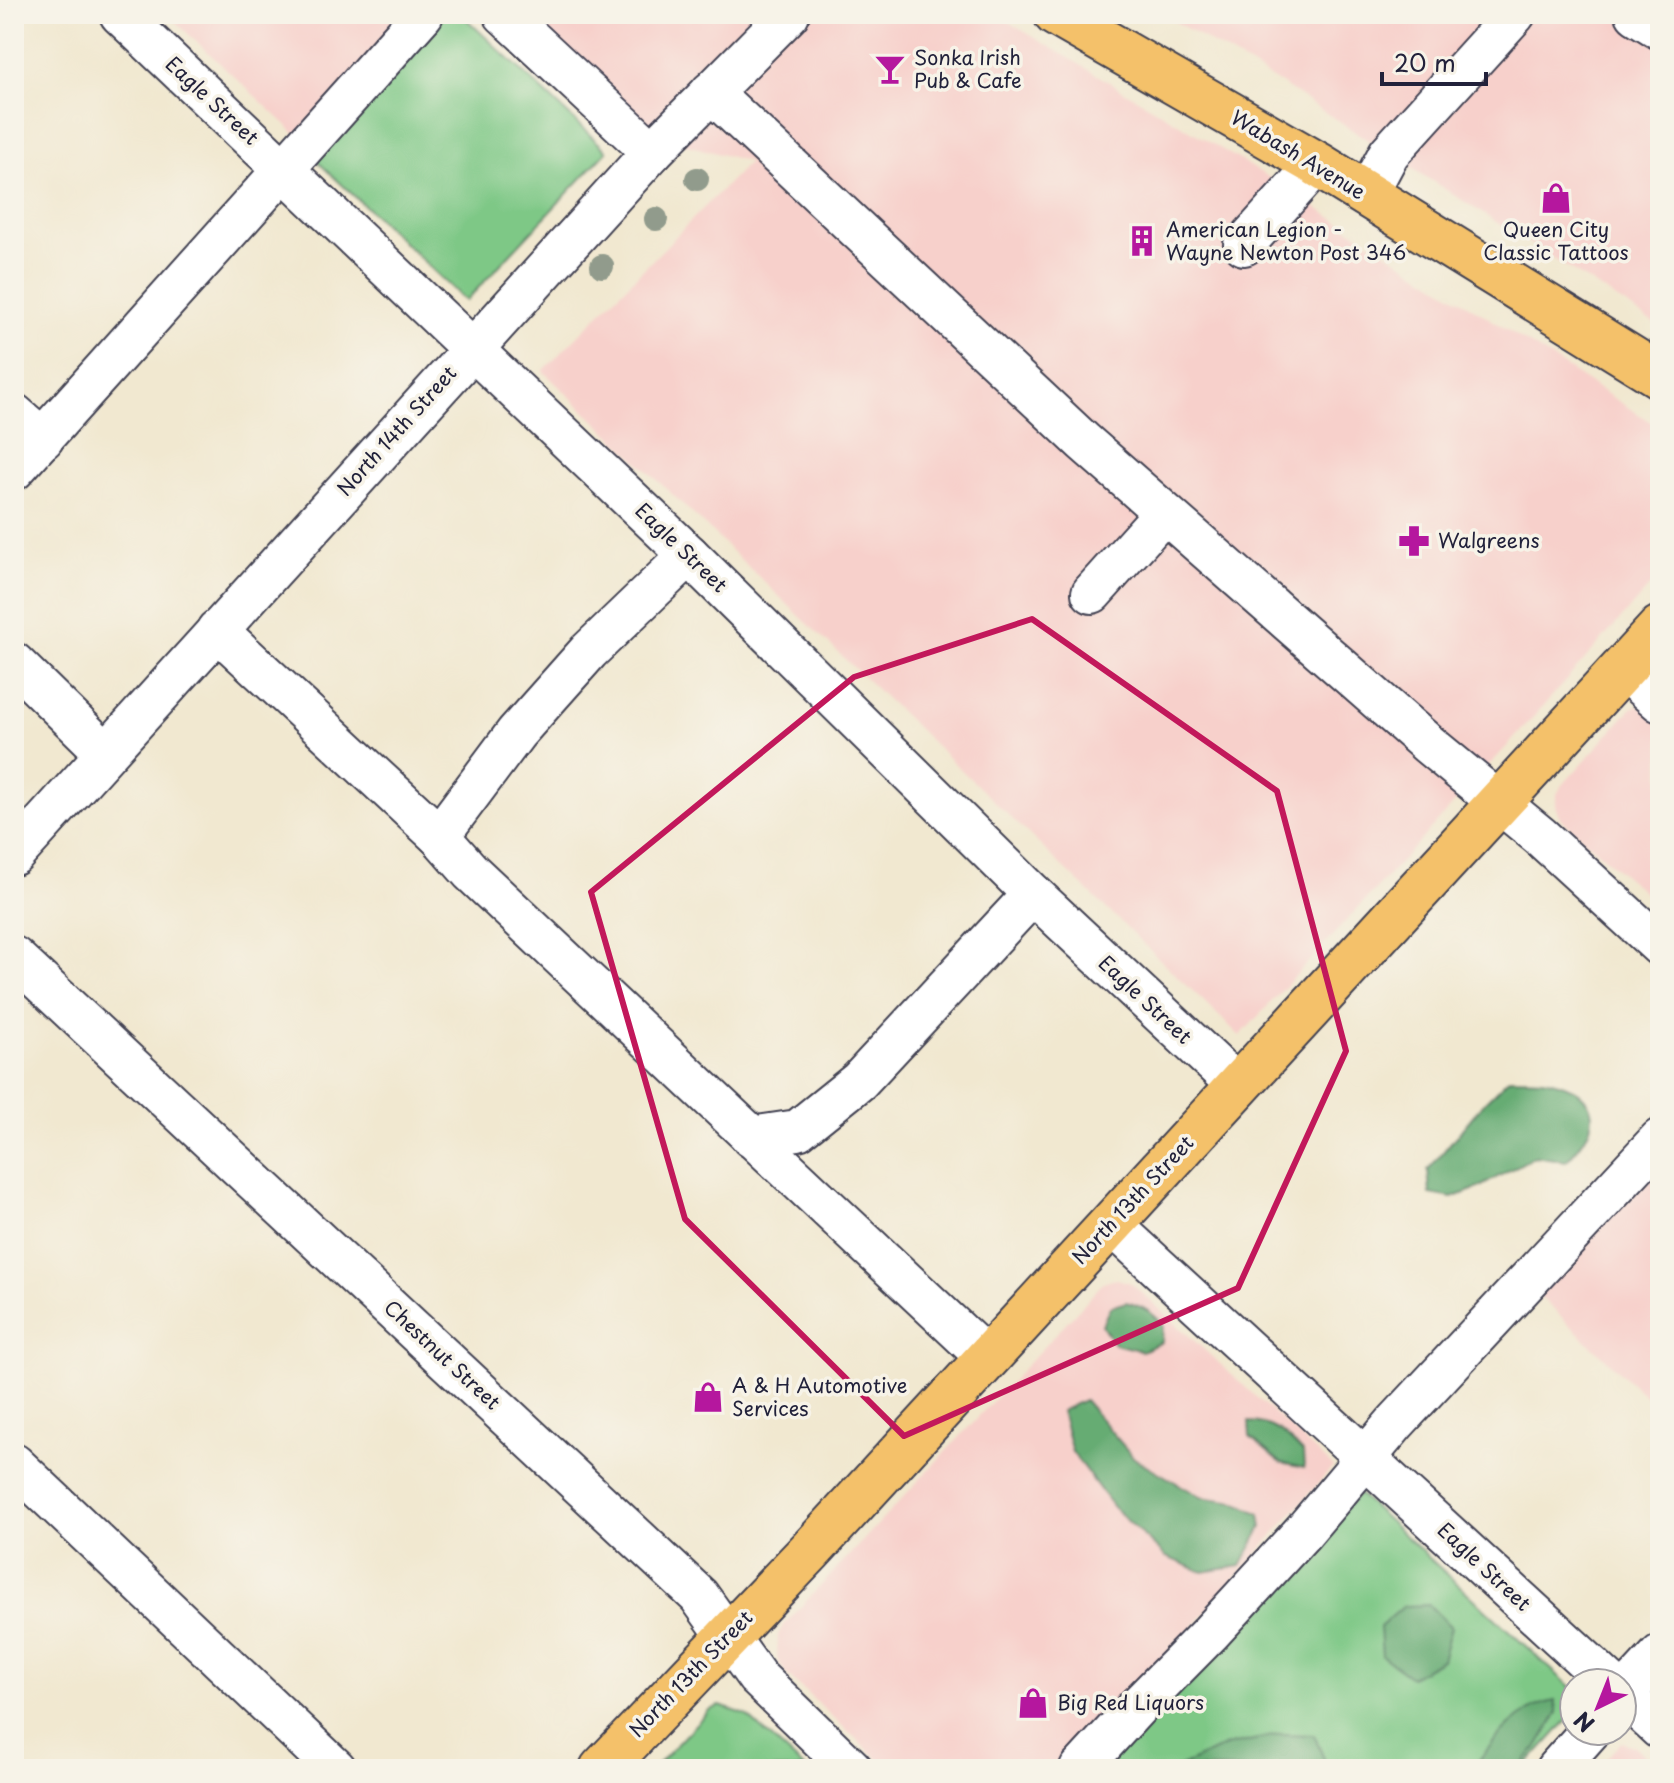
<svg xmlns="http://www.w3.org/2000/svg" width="1674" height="1783" font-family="'Playpen Sans',sans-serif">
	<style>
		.built { fill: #f7d0cb }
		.green { fill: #7ec886; stroke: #507560; stroke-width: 2 }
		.forest { fill: #66ac73; stroke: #446757; stroke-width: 2 }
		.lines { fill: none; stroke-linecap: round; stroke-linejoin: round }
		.minor-casing { stroke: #414051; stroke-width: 44 }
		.major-casing { stroke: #414051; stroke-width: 48 }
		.minor { stroke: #fff; stroke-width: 40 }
		.major { stroke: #f4c16a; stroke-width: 44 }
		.tree { fill: #919b8c }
		.marked { fill: none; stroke: #c2185b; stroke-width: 6; stroke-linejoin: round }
		.labels { text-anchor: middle; stroke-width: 7; stroke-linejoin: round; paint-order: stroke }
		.poi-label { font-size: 20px; fill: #22223b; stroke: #f7f3e8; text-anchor: start }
		.street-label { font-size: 20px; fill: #22223b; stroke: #f7f3e8 }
	</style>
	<rect width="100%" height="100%" fill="#f7f3e8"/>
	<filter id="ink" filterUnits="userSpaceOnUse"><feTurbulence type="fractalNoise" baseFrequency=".0125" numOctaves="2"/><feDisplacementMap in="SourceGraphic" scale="16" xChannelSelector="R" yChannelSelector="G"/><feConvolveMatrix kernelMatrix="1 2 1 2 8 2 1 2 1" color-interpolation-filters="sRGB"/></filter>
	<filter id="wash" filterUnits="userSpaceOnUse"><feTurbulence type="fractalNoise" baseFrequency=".006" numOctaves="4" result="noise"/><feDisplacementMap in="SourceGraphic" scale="32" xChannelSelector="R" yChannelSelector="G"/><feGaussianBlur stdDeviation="1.8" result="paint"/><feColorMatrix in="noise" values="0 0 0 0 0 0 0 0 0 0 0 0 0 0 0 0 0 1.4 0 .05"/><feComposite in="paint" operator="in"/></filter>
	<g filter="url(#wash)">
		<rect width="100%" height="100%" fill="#f1e8d0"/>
		<!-- built -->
		<g class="built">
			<path d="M167 14H406L297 135Z"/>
			<path d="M512 14H995L1280 184 1660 428V575L1510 743 1240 1036 543 371 749 162 637 131Z"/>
			<path d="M1162 14H1614L1660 43V327L1279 83Z"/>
			<path d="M1638 706 1660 717V907L1560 818 1556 805V796L1561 787 1632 708Z"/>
			<path d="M1660 1158V1410L1534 1291Z"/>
			<path d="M1117 1279 1131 1283 1333 1467 1068 1769H889L786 1674 777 1659 778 1635 783 1626 1104 1282Z"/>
			<path d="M1621 1742 1634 1746 1659 1769H1597Z"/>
		</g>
		<!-- green -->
		<g class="green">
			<path d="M435 14H461L607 151 466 301 319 163 313 152Z"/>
			<path d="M1359 1494 1574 1690V1713L1523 1769H1092Z"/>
			<path d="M720 1706 746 1715 805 1769H653L709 1710Z"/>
		</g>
		<!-- forest -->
		<g class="forest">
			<path d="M1509 1078C1522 1079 1536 1077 1548 1080 1603 1093 1603 1125 1566 1161L1535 1156 1478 1188 1452 1198 1430 1194 1428 1170 1482 1105Z"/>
			<path d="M1126 1302C1142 1306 1153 1312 1163 1325L1162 1342 1142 1351 1114 1344 1102 1325 1110 1307Z"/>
			<path d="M1084 1400 1134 1458 1201 1497 1236 1502 1260 1514 1262 1527 1241 1566 1203 1572 1166 1557 1113 1507 1072 1452 1061 1411Z"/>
			<path d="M1249 1422C1275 1423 1286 1435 1303 1453L1304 1468 1281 1463 1250 1437Z"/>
			<path d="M1429 1605 1451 1627 1442 1660 1411 1677 1382 1656 1380 1627 1404 1606Z"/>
			<path d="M1555 1701 1558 1713 1537 1748 1519 1769H1472C1493 1742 1518 1707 1555 1701Z"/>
			<path d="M1281 1734 1314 1735 1327 1766 1325 1769H1174L1226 1746Z"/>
		</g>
	</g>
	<g filter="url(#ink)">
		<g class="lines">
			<defs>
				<g id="minor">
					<path d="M120 14 689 555 1033 894 1238 1086"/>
					<path d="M504 14 652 152"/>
					<path d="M1636 14 1660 29"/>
					<path d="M711 92 1084 442 1428 744 1540 836 1660 946"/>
					<path d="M1366 196 1389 153 1515 14"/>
					<path d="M1244 245 1317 164"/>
					<path d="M14 414 43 439"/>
					<path d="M14 470 423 14"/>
					<path d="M689 555 589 651 516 733 439 836 471 872 987 1358"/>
					<path d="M1092 593 1164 513"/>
					<path d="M217 630 439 836"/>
					<path d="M14 663 106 753"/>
					<path d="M1622 669 1660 702"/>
					<path d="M14 855 652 152 789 14"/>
					<path d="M14 957 699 1596 757 1677 852 1769"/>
					<path d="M751 1137 798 1130 859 1081 1033 894"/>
					<path d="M1111 1224 1610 1683"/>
					<path d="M14 1464 336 1769"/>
					<path d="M1622 1694 1660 1729"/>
					<path d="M1622 1696 1660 1655"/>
					<path d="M1080 1769 1139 1705 1211 1632 1303 1532 1395 1423 1660 1139"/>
					<path d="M1556 1769 1590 1731"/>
				</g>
				<g id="major">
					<path d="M1056 14 1317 164 1660 376"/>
					<path d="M602 1769 810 1551 1660 628"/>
				</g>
			</defs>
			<!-- minor casing -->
			<use href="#minor" class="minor-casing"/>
			<!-- major casing -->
			<use href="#major" class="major-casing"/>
			<!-- minor -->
			<use href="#minor" class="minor"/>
			<!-- major -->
			<use href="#major" class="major"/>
		</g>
		<!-- trees -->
		<g class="tree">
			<circle cx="697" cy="179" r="12"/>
			<circle cx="656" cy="219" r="12"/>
			<circle cx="602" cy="266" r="12"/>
		</g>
	</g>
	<!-- marked area -->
	<path class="marked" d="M1032 619 1277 791 1346 1051 1238 1288 904 1436 685 1219 591 892 854 677Z"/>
	<!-- icons -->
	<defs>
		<symbol id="bar-bare" viewBox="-9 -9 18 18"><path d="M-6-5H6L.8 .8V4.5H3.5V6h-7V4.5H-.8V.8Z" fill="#b5179e" stroke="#f7f3e8" stroke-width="2.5" paint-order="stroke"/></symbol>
		<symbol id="shop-bare" viewBox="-9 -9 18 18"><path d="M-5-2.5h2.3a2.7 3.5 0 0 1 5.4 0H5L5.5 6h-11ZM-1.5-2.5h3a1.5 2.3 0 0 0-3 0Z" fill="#b5179e" stroke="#f7f3e8" stroke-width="2.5" paint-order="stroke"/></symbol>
		<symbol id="building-bare" viewBox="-9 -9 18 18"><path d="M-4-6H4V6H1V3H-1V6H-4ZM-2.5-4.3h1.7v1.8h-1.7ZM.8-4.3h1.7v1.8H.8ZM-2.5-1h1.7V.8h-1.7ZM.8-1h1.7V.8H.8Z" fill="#b5179e" stroke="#f7f3e8" stroke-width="2.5" paint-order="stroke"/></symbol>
		<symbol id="pharmacy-bare" viewBox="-9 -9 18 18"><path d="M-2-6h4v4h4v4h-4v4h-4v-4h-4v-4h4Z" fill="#b5179e" stroke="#f7f3e8" stroke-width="2.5" paint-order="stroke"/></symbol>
	</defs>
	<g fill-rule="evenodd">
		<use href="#bar-bare" x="868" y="47" width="44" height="44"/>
		<use href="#shop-bare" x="1534" y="176" width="44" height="44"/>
		<use href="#building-bare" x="1120" y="219" width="44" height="44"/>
		<use href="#pharmacy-bare" x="1392" y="519" width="44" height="44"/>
		<use href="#shop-bare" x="686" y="1375" width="44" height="44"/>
		<use href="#shop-bare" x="1011" y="1681" width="44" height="44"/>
	</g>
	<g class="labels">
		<!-- poi labels -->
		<g class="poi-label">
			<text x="914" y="65">Sonka Irish<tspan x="914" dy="23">Pub &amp; Cafe</tspan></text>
			<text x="1166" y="237">American Legion -<tspan x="1166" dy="23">Wayne Newton Post 346</tspan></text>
			<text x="1556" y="237" text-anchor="middle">Queen City<tspan x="1556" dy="23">Classic Tattoos</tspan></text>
			<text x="1438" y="548">Walgreens</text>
			<text x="732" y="1393">A &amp; H Automotive<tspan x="732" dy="23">Services</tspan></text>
			<text x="1057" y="1710">Big Red Liquors</text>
		</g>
		<!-- street labels -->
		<g class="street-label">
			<text transform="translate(212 101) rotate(43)" y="7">Eagle Street</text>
			<text transform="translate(1298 155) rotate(31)" y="7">Wabash Avenue</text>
			<text transform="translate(397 431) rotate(-48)" y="7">North 14th Street</text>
			<text transform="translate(681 548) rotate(44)" y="7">Eagle Street</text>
			<text transform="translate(1145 1000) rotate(43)" y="7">Eagle Street</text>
			<text transform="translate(1133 1200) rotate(-47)" y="7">North 13th Street</text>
			<text transform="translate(442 1355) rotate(43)" y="7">Chestnut Street</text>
			<text transform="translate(1484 1567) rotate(43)" y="7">Eagle Street</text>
			<text transform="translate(691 1674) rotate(-46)" y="7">North 13th Street</text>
		</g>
	</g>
	<!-- margin -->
	<rect width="1674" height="1783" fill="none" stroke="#f7f3e8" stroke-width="48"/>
	<!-- north arrow -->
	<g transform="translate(1598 1707) rotate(223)"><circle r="38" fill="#f7f3e8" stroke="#a29fa3" stroke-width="2"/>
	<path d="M0-6L14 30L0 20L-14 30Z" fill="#b5179e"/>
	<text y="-12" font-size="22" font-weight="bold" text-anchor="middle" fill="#22223b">N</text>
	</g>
	<!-- scale -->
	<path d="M1382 72v12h104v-12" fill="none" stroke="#22223b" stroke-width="4"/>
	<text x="1394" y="72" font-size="24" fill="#22223b" stroke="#f7f3e8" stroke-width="6" paint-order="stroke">20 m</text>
</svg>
